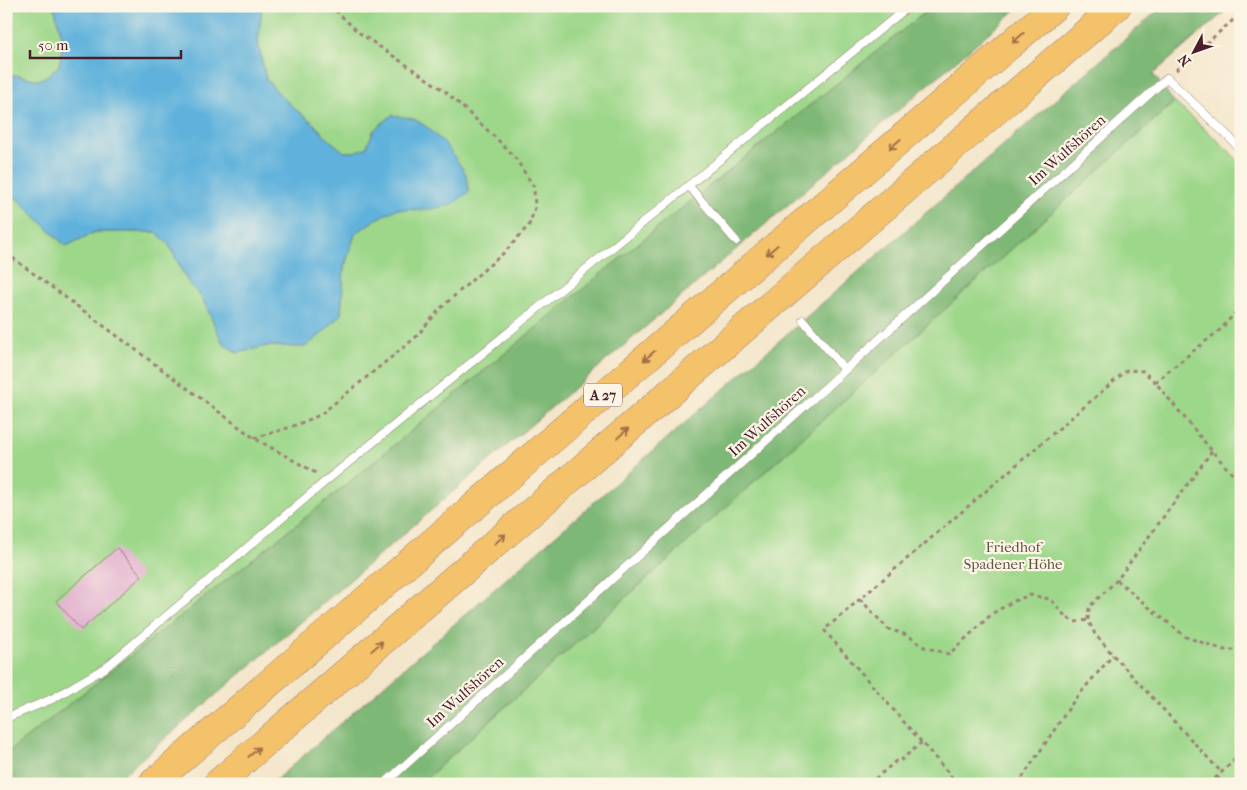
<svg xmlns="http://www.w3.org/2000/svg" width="1247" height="790" font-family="'IM FELL French Canon',serif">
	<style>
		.green { fill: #9dd78a; stroke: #747b5a }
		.forest { fill: #7eb876; stroke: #646c50 }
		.water { fill: #61b2dc; stroke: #566884 }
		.building { fill: #e2b1d0 }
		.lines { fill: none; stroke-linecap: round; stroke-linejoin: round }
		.lane-casing { stroke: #9e827a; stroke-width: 9 }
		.highway-casing { stroke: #9e827a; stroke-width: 29 }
		.path { stroke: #9e827a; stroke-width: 3; stroke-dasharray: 4 4; stroke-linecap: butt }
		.lane { stroke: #fff; stroke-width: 8 }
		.highway { stroke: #f4c26a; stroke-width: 28 }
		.oneway { stroke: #9f704a }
		.labels { text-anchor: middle; stroke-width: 4.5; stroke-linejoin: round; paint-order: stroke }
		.shield { fill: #fcf5e5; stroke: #7f5f63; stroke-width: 1 }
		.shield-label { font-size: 14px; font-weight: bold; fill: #4a1f2b }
		.street-label { font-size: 15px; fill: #4a1f2b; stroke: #fcf5e5 }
		.park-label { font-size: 15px; fill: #635648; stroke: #fcf5e5 }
	</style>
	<rect width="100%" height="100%" fill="#fcf5e5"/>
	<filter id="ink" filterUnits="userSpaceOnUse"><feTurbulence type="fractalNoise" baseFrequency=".02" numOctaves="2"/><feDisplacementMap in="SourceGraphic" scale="10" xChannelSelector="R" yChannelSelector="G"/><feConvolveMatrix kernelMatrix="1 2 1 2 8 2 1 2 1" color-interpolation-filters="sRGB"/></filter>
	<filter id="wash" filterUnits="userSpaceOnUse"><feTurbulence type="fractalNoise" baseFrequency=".0096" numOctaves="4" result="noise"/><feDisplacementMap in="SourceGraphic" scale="20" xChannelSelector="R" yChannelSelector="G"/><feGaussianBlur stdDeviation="1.12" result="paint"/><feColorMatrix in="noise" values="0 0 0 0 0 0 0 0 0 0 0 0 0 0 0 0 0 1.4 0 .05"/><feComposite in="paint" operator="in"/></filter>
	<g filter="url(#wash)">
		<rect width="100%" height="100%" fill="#f3e5c9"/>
		<!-- green -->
		<g class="green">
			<path d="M6 6H54L63 41 59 66 47 76 39 80 15 75 6 76Z"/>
			<path d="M262 6H933L630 250 335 494 6 754V188L66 246 95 232H156L169 245 188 282 202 298 223 343 237 353 266 346 305 347 325 331 341 314 344 268 355 234 373 221 396 209 425 210 374 130 366 148 354 152H344L327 138 313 123 295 109 281 96 266 79 258 43Z"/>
			<path d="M1174 102 1226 148 1241 164V784H420Z"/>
		</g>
		<!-- forest -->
		<g class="forest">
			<path d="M933 6H1020L112 784H6V754L335 494 630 250Z"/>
			<path d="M1163 6H1231L1153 74 1174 102 420 784H271Z"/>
		</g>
		<!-- water -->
		<path class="water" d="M54 6H262L258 43 266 79 281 96 295 109 313 123 327 138 344 152H354L366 148 374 130 392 115 414 119 427 127 446 145 466 174 469 192 451 205 425 210 396 209 373 221 355 234 344 268 341 314 325 331 305 347 266 346 237 353 223 343 202 298 188 282 169 245 156 232H95L66 246 6 188V76L15 75 39 80 47 76 59 66 63 41Z"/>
		<g id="blocks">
			<!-- building -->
			<path class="building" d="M117 548 142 576 81 630 56 601Z"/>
		</g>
	</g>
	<g filter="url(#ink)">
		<use href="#blocks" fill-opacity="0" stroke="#9e827a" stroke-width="1"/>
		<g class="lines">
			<defs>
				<g id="lane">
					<path d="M689 186 736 241"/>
					<path d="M803 320 845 370"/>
					<path d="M6 718 52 699 105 668 327 480 909 6"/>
					<path d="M384 784 845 370 1167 78 1230 138 1241 150"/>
				</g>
				<g id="highway">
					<path d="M152 784 1055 6"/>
					<path d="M217 784 1117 6"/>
				</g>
			</defs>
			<!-- lane casing -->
			<use href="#lane" class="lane-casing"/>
			<!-- highway casing -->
			<use href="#highway" class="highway-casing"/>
			<!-- path -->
			<g class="path">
				<path d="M1176 70 1241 13"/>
				<path d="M6 253 254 438 316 473"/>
				<path d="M1155 382 1221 329 1241 306"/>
				<path d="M254 438 291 427 320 415 415 338 441 308 472 280 506 251 529 225 535 208 534 187 516 159 496 138 446 92 358 32 331 6"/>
				<path d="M1212 451 1117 580 1089 607 1088 620 1095 634 1113 655 1221 772"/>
				<path d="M1117 580 1145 604 1186 637 1224 650H1241"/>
				<path d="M860 599 888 629 907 635 924 647 949 654 993 613 1014 601 1030 595 1050 599 1066 617 1075 622 1088 620"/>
				<path d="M1217 777 1223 784"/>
				<path d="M869 784 896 761H900L922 742"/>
				<path d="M958 784 824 630 1127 370 1143 371 1155 382 1212 451 1241 484"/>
				<path d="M1017 784 1020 781 1075 699 1113 655"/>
				<path d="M1209 784 1241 754"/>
			</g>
			<!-- lane -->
			<use href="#lane" class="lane"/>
			<!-- highway -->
			<use href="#highway" class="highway"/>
		</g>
		<!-- one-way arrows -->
		<defs><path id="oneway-shaft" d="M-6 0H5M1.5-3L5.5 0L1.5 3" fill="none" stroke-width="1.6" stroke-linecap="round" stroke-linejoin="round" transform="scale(1.25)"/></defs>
		<g class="oneway">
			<use href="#oneway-shaft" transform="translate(1018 38) rotate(139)"/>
			<use href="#oneway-shaft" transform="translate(895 144) rotate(139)"/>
			<use href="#oneway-shaft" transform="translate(772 250) rotate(139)"/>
			<use href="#oneway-shaft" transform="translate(649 356) rotate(139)"/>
			<use href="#oneway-shaft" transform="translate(623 433) rotate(-41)"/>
			<use href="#oneway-shaft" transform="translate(500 539) rotate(-41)"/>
			<use href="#oneway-shaft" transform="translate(377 646) rotate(-41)"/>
			<use href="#oneway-shaft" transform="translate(254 752) rotate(-41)"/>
		</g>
	</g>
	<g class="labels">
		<!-- shield labels -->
		<rect class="shield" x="584" y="383.5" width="38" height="23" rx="4"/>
		<g class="shield-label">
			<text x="603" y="400">A 27</text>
		</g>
		<!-- street labels -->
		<g class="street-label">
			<text transform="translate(1067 150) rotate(-42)" y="5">Im Wulfshören</text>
			<text transform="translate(767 421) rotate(-42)" y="5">Im Wulfshören</text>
			<text transform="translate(465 692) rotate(-42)" y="5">Im Wulfshören</text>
		</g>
		<!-- park labels -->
		<g class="park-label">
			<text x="1013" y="552">Friedhof<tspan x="1013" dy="17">Spadener Höhe</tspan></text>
		</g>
	</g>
	<!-- margin -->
	<rect width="1247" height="790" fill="none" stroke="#fcf5e5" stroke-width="25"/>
	<!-- north arrow -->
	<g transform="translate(1194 52) rotate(229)" stroke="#fcf5e5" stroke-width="4" paint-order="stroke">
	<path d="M0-4L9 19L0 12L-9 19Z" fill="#4a1f2b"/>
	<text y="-8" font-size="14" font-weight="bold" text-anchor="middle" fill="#4a1f2b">N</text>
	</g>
	<!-- scale -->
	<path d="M30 50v8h151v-8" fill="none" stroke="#4a1f2b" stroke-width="2.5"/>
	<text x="38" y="50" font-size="15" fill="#4a1f2b" stroke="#fcf5e5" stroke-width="4" paint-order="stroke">50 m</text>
</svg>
